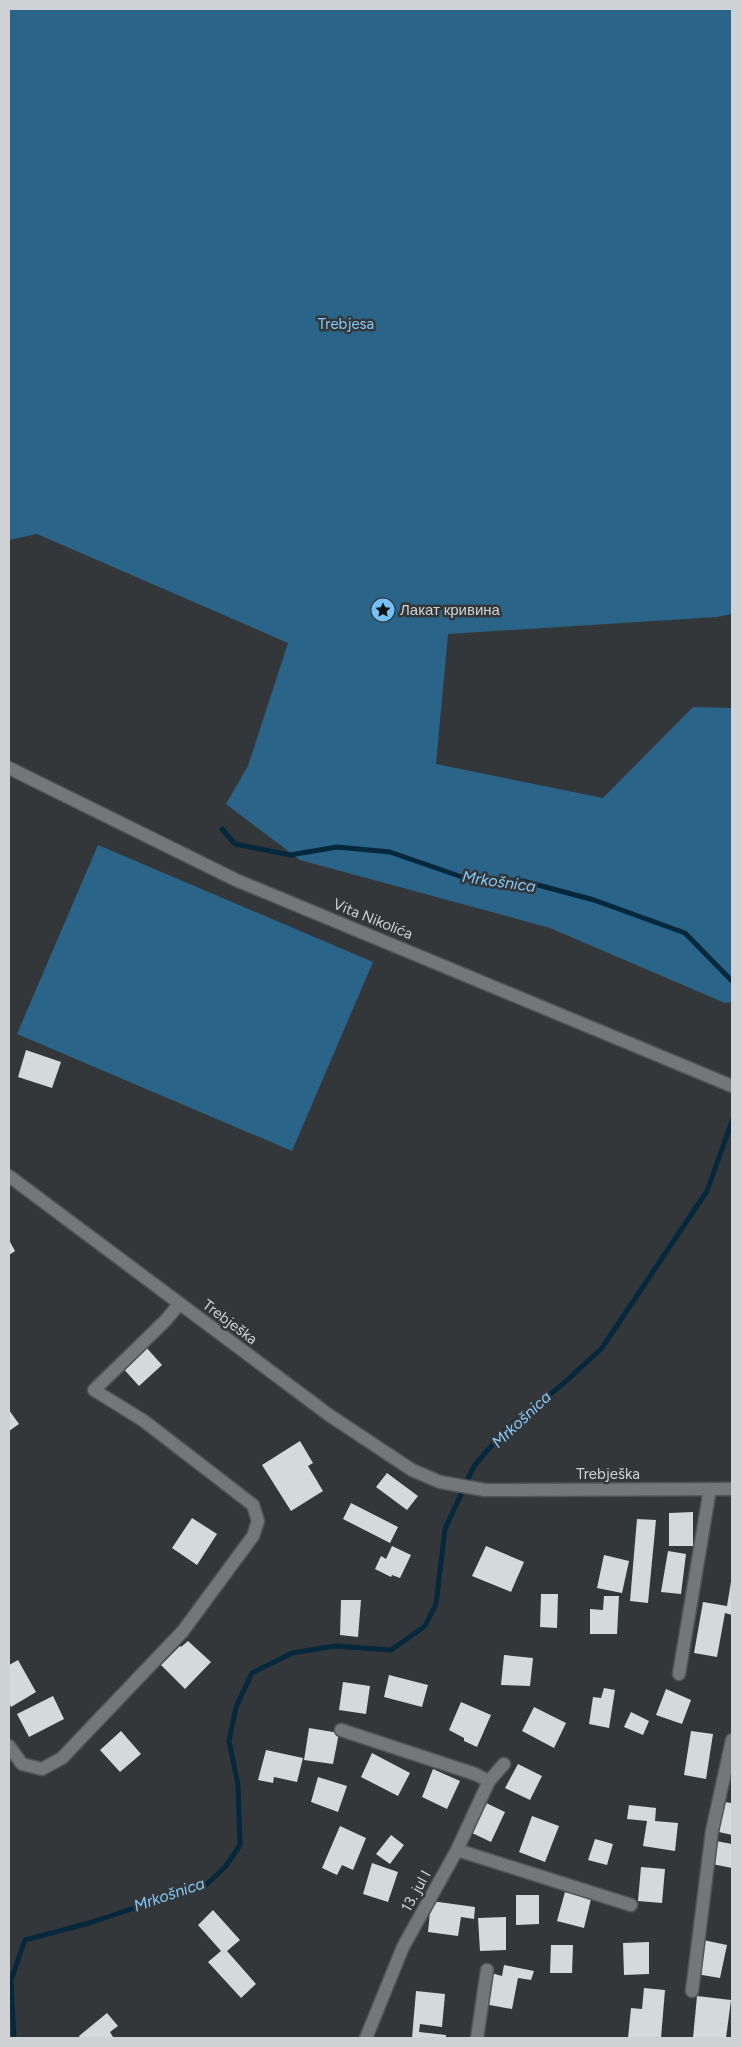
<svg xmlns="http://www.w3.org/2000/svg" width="741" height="2047" font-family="Figtree,sans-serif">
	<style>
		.green { fill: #2b6489 }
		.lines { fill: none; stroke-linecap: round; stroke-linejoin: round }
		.stream { stroke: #06283c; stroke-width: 5 }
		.building { fill: #d4d9dc }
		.street-casing { stroke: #515457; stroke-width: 15 }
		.street { stroke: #73777a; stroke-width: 12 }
		.labels { text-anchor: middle; stroke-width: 5; stroke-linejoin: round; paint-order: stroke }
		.park-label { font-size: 15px; fill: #85c8f8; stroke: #33373a }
		.poi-label { font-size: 15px; fill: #cfd2d4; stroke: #33373a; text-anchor: start }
		.street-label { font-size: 15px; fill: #cfd2d4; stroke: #33373a }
		.water-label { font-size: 16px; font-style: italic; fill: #86c9f8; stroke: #33373a }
	</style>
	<rect width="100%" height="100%" fill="#33373a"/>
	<!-- green -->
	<g class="green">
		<path d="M9 9H732V614L717 617 448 634 436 764 603 798 693 707 732 708V1002L725 1003 550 928 300 860 226 804 248 766 288 643 37 534 9 540Z"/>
		<path d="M98 845 373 962 292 1151 17 1034Z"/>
	</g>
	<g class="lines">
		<!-- stream -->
		<g class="stream">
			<path d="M222 829 235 844 290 855 337 847 390 852 462 877 523 881 594 900 685 933 732 981"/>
			<path d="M14 2038 11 1980 25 1940 89 1923 207 1884 226 1866 240 1845 238 1785 229 1741 236 1707 252 1673 292 1653 335 1646 391 1650 425 1626 436 1604 445 1529 474 1466 507 1428 563 1384 602 1348 707 1191 732 1121"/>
		</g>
	</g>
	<!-- building -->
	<g class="building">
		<path d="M26 1050 61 1062 52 1088 18 1077Z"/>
		<path d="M9 1240 15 1251 9 1255Z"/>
		<path d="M144 1345 162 1365 139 1386 121 1366Z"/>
		<path d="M9 1410 19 1424 9 1431Z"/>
		<path d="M300 1441 313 1463 308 1466 323 1491 291 1511 262 1465Z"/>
		<path d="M387 1473 418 1496 407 1510 376 1487Z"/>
		<path d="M351 1503 398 1527 390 1543 343 1519Z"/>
		<path d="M693 1512V1546H669V1513Z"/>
		<path d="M192 1518 217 1534 197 1565 172 1548Z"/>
		<path d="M637 1519 656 1520 648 1603 630 1601Z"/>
		<path d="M392 1546 411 1555 400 1578 392 1575 391 1577 375 1569 381 1556 386 1559Z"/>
		<path d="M486 1546 524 1562 511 1592 472 1576Z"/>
		<path d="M668 1551 686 1554 681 1594 661 1592Z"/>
		<path d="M604 1555 629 1561 622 1593 597 1588Z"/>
		<path d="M731 1582 732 1615 725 1613 717 1657 694 1653 703 1602 727 1606Z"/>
		<path d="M541 1594H558L557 1628 540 1627Z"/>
		<path d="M604 1596H619L617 1634H590V1609L603 1610Z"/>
		<path d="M341 1600H361L358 1637 340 1635Z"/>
		<path d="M188 1641 211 1662 185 1689 161 1665 180 1646 181 1647Z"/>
		<path d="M504 1655 533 1658 530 1686 501 1685Z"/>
		<path d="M18 1660 36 1692 11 1707 9 1702V1665Z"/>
		<path d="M389 1675 428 1685 422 1707 384 1697Z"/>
		<path d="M343 1682 370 1686 366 1714 339 1710Z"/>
		<path d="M604 1688 615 1690 609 1728 589 1724 593 1697 601 1698Z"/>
		<path d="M666 1689 691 1700 682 1724 656 1715Z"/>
		<path d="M53 1696 64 1719 29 1737 17 1714Z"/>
		<path d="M461 1702 491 1715 477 1747 464 1741V1738L449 1730Z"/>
		<path d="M534 1707 566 1723 554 1748 522 1731Z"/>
		<path d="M631 1712 649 1721 643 1735 624 1727Z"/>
		<path d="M309 1728 339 1733 333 1764 304 1760Z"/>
		<path d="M121 1731 141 1754 120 1772 100 1750Z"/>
		<path d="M691 1731 713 1734 706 1779 684 1775Z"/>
		<path d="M266 1750 303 1758 297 1782 274 1777 273 1783 258 1780Z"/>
		<path d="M372 1753 410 1773 398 1796 361 1777Z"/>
		<path d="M518 1764 542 1776 530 1800 505 1788Z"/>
		<path d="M433 1769 460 1781 447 1809 422 1797Z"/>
		<path d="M318 1777 347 1786 338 1812 311 1802Z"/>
		<path d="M482 1801 505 1812 491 1842 468 1831Z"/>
		<path d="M724 1802 732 1803V1835L719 1832Z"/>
		<path d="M629 1805 656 1808 655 1821 678 1823 675 1851 643 1846 647 1821 627 1819Z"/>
		<path d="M532 1816 559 1826 545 1862 519 1852Z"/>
		<path d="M340 1826 366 1838 353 1870 342 1865 337 1875 322 1868Z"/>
		<path d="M391 1835 404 1845 390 1864 376 1854Z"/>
		<path d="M595 1839 613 1844 607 1865 588 1860Z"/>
		<path d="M716 1841 732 1844V1868L712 1864Z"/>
		<path d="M372 1863 398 1872 388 1902 363 1894Z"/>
		<path d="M641 1867 665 1869 662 1903 638 1901Z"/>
		<path d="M565 1892 591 1899 584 1928 557 1921Z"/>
		<path d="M516 1895H539V1924L516 1925Z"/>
		<path d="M431 1901 475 1907 474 1919 461 1917 458 1936 428 1932Z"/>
		<path d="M213 1910 240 1940 227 1951 256 1984 241 1998 208 1962 221 1951 198 1925Z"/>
		<path d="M506 1917V1950L480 1951 478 1918Z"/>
		<path d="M703 1940 727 1945 720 1978 696 1974Z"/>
		<path d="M649 1942V1974L624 1975 623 1943Z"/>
		<path d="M551 1945H573L572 1973H550Z"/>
		<path d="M504 1965 534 1971 531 1980 518 1978 512 2009 484 2004 491 1973 502 1976Z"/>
		<path d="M644 1988 665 1990 661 2038H628L631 2008 642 2009Z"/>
		<path d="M416 1991 445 1994 442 2027 420 2024 419 2032 446 2035V2038H412Z"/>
		<path d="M697 1996 731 2000 726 2038H693Z"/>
		<path d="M107 2013 118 2026 110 2032 113 2037 80 2038 79 2036Z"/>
	</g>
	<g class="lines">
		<defs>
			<g id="street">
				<path d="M9 768 236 880 732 1086"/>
				<path d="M9 1176 329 1415 412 1470 440 1482 485 1490 732 1489"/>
				<path d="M679 1674 710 1489"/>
				<path d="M341 1730 475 1774 489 1781"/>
				<path d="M9 1746 22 1764 42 1769 62 1758 183 1631 253 1536 258 1521 253 1505 144 1421 94 1390 166 1320 179 1304"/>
				<path d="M457 1850 631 1905"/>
				<path d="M692 1991 712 1831 732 1740"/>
				<path d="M366 2038 403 1947 457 1850 489 1781 504 1764"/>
				<path d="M477 2038 487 1970"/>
			</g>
		</defs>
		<!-- street casing -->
		<use href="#street" class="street-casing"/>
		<!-- street -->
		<use href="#street" class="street"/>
	</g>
	<!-- icons -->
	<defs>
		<symbol id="sight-disc" viewBox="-11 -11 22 22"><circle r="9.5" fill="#73c1f6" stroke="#33373a"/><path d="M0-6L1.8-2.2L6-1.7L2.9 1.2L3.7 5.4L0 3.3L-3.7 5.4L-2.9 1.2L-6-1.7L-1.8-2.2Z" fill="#111"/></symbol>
	</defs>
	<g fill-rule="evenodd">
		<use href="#sight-disc" x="369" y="596" width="28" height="28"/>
	</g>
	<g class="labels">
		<!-- park labels -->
		<g class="park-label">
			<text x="346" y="329">Trebjesa</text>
		</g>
		<!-- poi labels -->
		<g class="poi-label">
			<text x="400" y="615">Лакат кривина</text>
		</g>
		<!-- street labels -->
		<g class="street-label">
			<text transform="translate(373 919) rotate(22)" y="5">Vita Nikolića</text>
			<text transform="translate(230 1322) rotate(37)" y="5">Trebješka</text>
			<text x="608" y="1479">Trebješka</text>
			<text transform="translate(416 1891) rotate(-61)" y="5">13. jul I</text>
		</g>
		<!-- water labels -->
		<g class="water-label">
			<text transform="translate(499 881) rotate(8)" y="6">Mrkošnica</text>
			<text transform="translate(521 1419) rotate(-43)" y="6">Mrkošnica</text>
			<text transform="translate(169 1894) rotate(-19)" y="6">Mrkošnica</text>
		</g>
	</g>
	<!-- border -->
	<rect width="741" height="2047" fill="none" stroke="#cfd2d4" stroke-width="20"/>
</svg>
